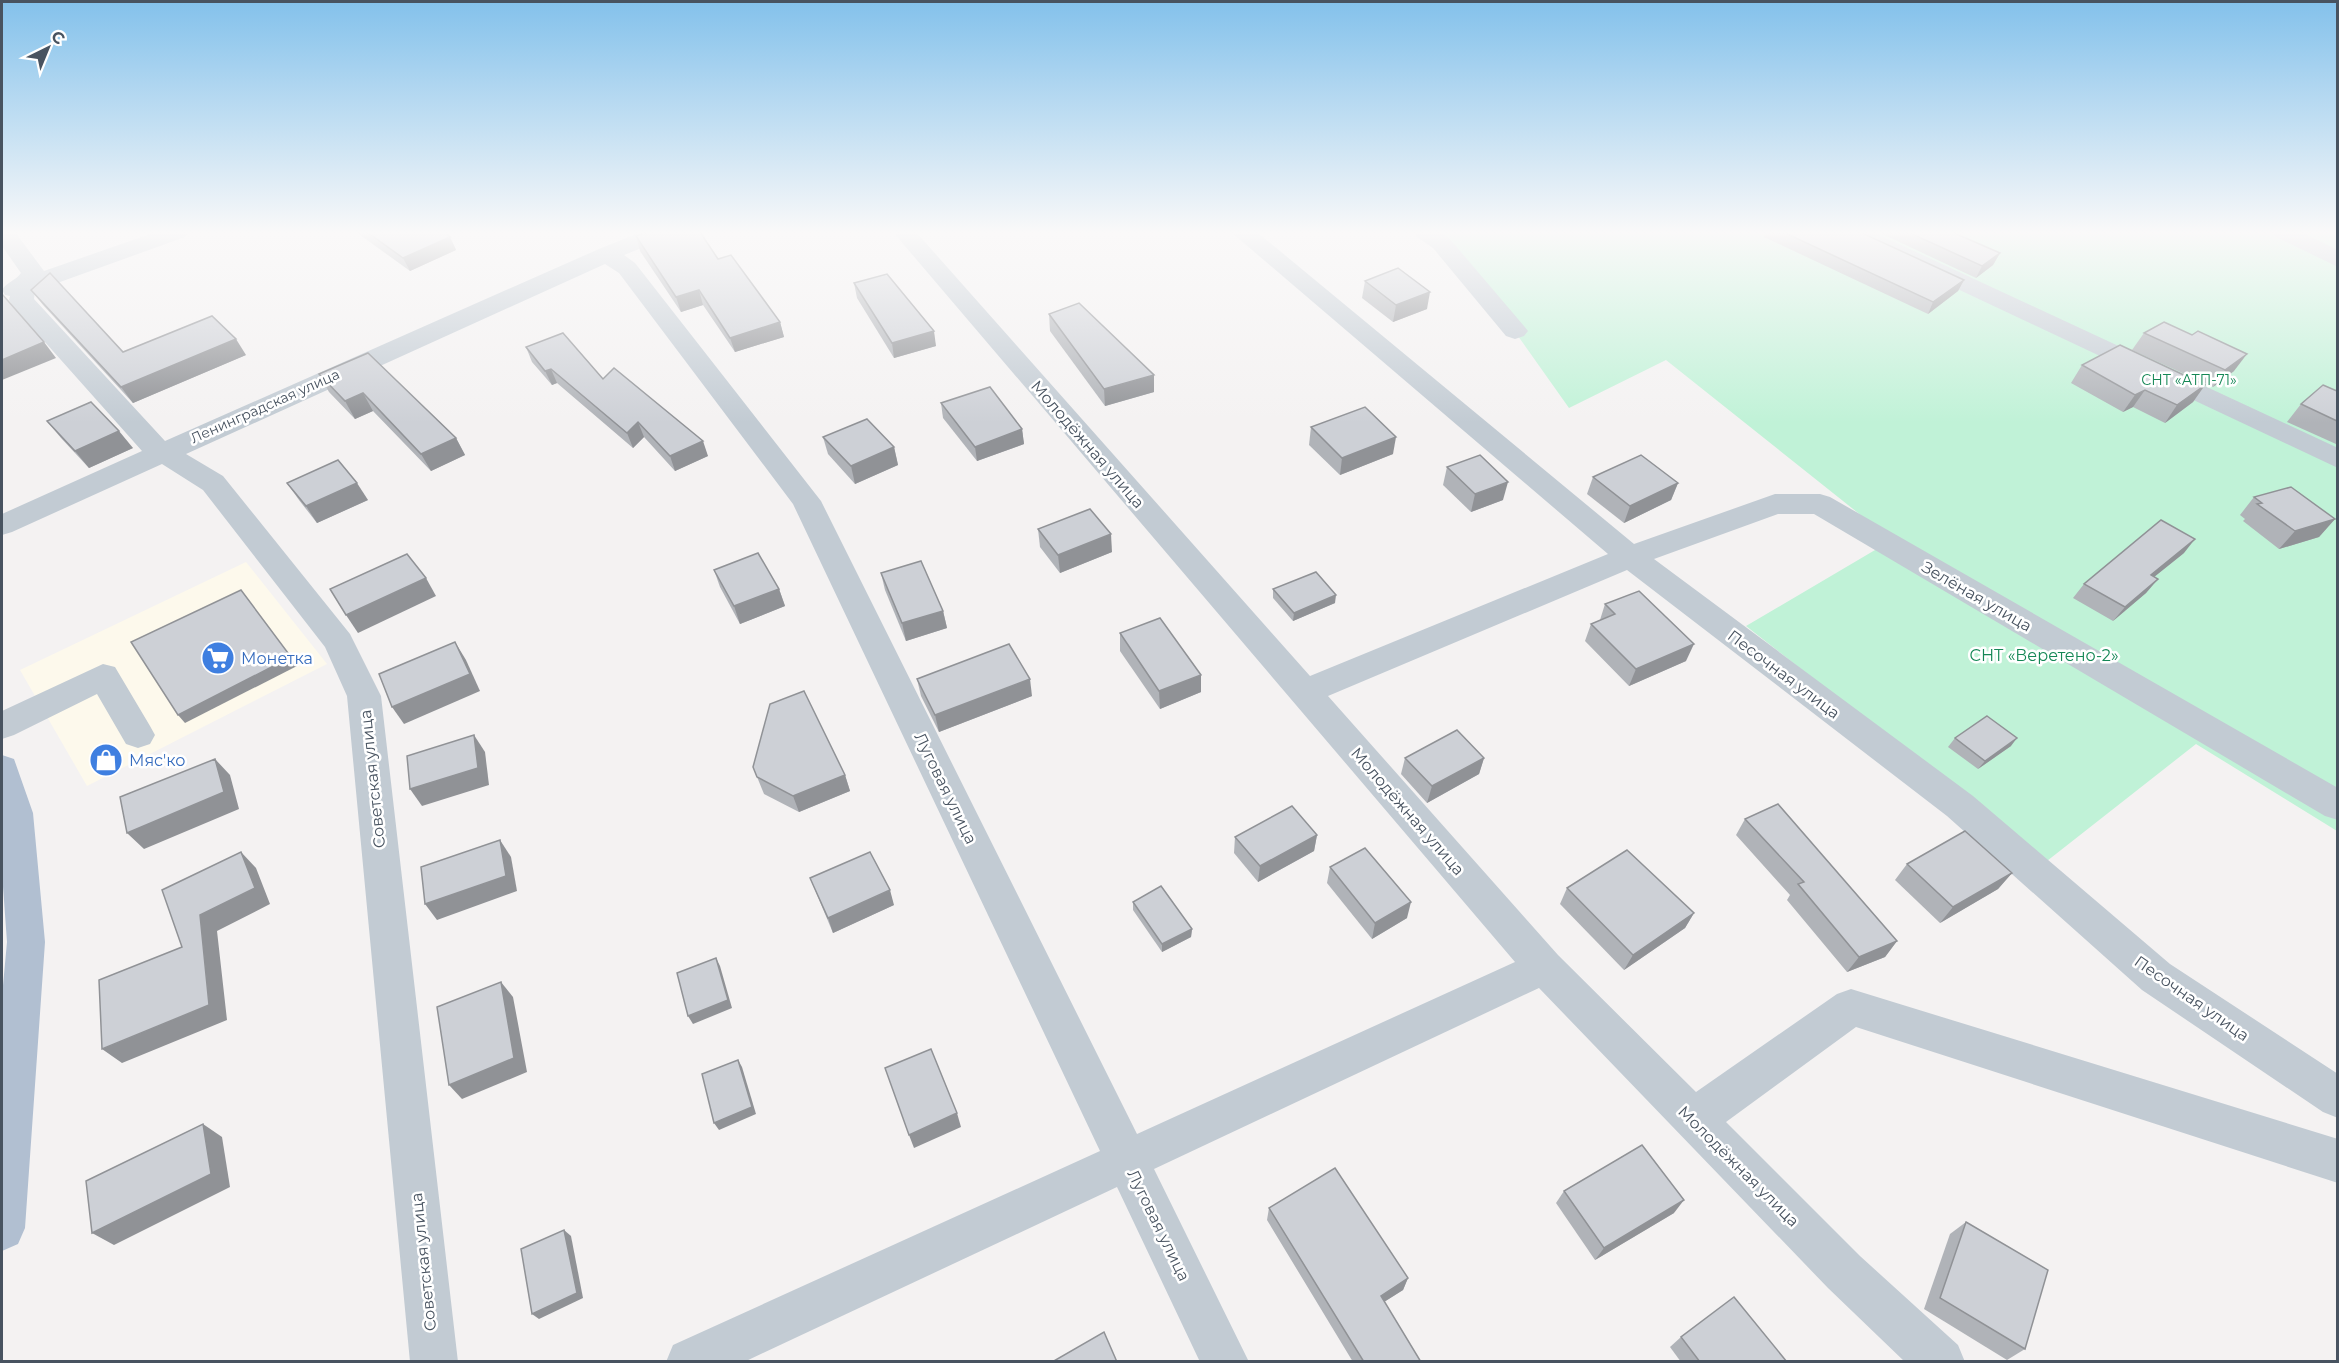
<svg xmlns="http://www.w3.org/2000/svg" width="2339" height="1363" font-family="Montserrat,sans-serif">
	<style>
		.commercial { fill: #fdf9ec }
		.green { fill: #c0f2d7 }
		.lines { fill: none; stroke-linecap: round; stroke-linejoin: round }
		.minor { fill: #c2cbd3; fill-rule: evenodd }
		.major { fill: #b1bfd1; fill-rule: evenodd }
		.wall { fill: #b0b3b8 }
		.shaded-wall { fill: #909296 }
		.building { fill: #cdd0d6; stroke: #909296; stroke-width: 1.5 }
		.labels { text-anchor: middle; stroke-width: 5; stroke-linejoin: round; paint-order: stroke }
		.far-park-label { font-size: 14px; fill: #148755; stroke: #fff }
		.far-street-label { font-size: 14px; fill: #485360; stroke: #fff }
		.street-label { font-size: 16px; fill: #485360; stroke: #fff }
		.park-label { font-size: 16px; fill: #148755; stroke: #fff }
		.shop-label { font-size: 16px; fill: #366cbe; stroke: #fff; text-anchor: start }
	</style>
	<rect width="100%" height="100%" fill="#f4f2f2"/>
	<!-- commercial -->
	<path class="commercial" d="M246 562 327 664 87 786 20 670Z"/>
	<!-- green -->
	<path class="green" d="M1425 232H2337V831L2196 744 2047 861 1746 626 1892 540 1666 360 1569 408 1518 336 1441 243Z"/>
	<g class="lines">
		<!-- minor -->
		<g class="minor">
			<path d="M2 232H15L44 271 156 232H188L185 237 35 291 34 299 165 441 599 249 641 232H672L669 237 624 255 635 263 821 501 1137 1134 1515 962 893 232H916L1310 676 1608 554 1231 232H1257L1634 544 1775 494H1820L1830 497 2338 788V820L2325 816 1814 514H1778L1654 559 1973 796 2170 964 2338 1074V1118L2323 1112 2142 990 1947 816 1627 570 1328 696 1558 955 1696 1092 1837 994 1851 989 2338 1139V1183L1856 1027 1726 1122 1860 1256 1958 1345 1965 1362H1905L1828 1288 1539 988 1154 1169 1249 1362H1200L1117 1187 744 1362H666L673 1345 1100 1151 793 504 619 273 605 264 186 454 223 476 350 634 381 696 458 1362H410L347 696 325 647 203 490 162 464 12 532 2 535V514L142 451 12 305 9 300 10 296 5 295 2 290C7 282 15 281 21 273L2 246Z"/>
			<path d="M1414 232H1440L1449 238 1524 326 1528 331 1524 336 1515 339 1506 336 1433 248 1417 237Z"/>
			<path d="M1843 232H1873L2338 448V468L1847 237Z"/>
			<path d="M2272 232H2301L2338 250V267L2276 237Z"/>
			<path d="M103 664 115 667 150 726 155 735 150 744 138 748 126 744 97 694 14 735 2 739V711Z"/>
		</g>
		<!-- major -->
		<path class="major" d="M2 755 14 759 33 813 45 942 25 1228 18 1244 2 1251V996L7 942 2 873Z"/>
	</g>
	<!-- wall -->
	<g class="wall">
		<path d="M356 232H444L450 237 456 250 410 271Z"/>
		<path d="M1766 232H1860L1964 280 1958 291 1928 314 1764 237Z"/>
		<path d="M1878 232H1952L2000 253 1993 265 1976 278Z"/>
		<path d="M636 236 718 259 780 322 784 337 735 352 703 305 681 312 640 251Z"/>
		<path d="M1365 281 1427 309 1393 322 1362 298Z"/>
		<path d="M854 283 936 346 894 358 857 298Z"/>
		<path d="M31 290 123 352 246 355 133 403 43 305Z"/>
		<path d="M1049 314 1154 375V392L1105 406 1050 331Z"/>
		<path d="M2144 333 2234 371 2213 387 2132 350Z"/>
		<path d="M526 347 603 379 708 456 675 471 644 437 633 448 557 383 552 385 532 362Z"/>
		<path d="M368 353 456 438 465 455 431 471 373 411 355 419 329 392 319 374Z"/>
		<path d="M2082 365 2205 385 2193 402 2165 423 2133 407 2123 412 2071 383Z"/>
		<path d="M2337 391V443L2336 444 2287 422 2301 404Z"/>
		<path d="M941 403 1022 429 1024 444 977 461 943 418Z"/>
		<path d="M47 421 133 448 89 468 61 438Z"/>
		<path d="M1311 427 1393 454 1340 475 1309 445Z"/>
		<path d="M823 437 894 447 898 465 855 484 828 454Z"/>
		<path d="M1447 467 1503 500 1471 512 1443 485Z"/>
		<path d="M1593 477 1678 483 1671 500 1624 523 1587 494Z"/>
		<path d="M287 483 368 500 317 523 299 500Z"/>
		<path d="M2254 497 2335 519 2319 537 2279 549 2243 521 2245 519 2240 515Z"/>
		<path d="M1038 529 1112 552 1060 573 1040 547Z"/>
		<path d="M2184 553 2154 577 2158 579 2146 593 2113 621 2073 598 2084 584Z"/>
		<path d="M714 570 779 589 785 606 740 624 720 587Z"/>
		<path d="M881 573 943 611 947 628 906 641 885 590Z"/>
		<path d="M1273 589 1335 603 1293 621 1273 598Z"/>
		<path d="M1605 604 1686 661 1629 686 1585 641 1591 624 1600 620Z"/>
		<path d="M1120 633 1201 692 1160 709 1120 651Z"/>
		<path d="M917 679 1032 696 939 732 921 696Z"/>
		<path d="M1955 738 2011 746 1978 769 1948 747Z"/>
		<path d="M1405 758H1484L1479 774 1427 803 1401 774Z"/>
		<path d="M753 767 845 775 850 791 799 812 764 794Z"/>
		<path d="M1745 819 1897 941 1885 957 1847 972 1787 900 1790 895 1736 835Z"/>
		<path d="M1317 835 1314 851 1258 882 1234 853 1235 837Z"/>
		<path d="M1907 864 2012 873 1998 889 1940 923 1895 880Z"/>
		<path d="M1330 867 1407 918 1372 939 1327 883Z"/>
		<path d="M810 878 894 905 833 933Z"/>
		<path d="M1567 888 1694 913 1685 928 1624 970 1560 904Z"/>
		<path d="M1133 902 1192 929 1191 937 1162 952 1133 910Z"/>
		<path d="M1564 1191 1674 1213 1595 1260 1556 1203Z"/>
		<path d="M1269 1208 1408 1278 1403 1290 1384 1302 1421 1362H1353L1267 1220Z"/>
		<path d="M1966 1222 2025 1349 2007 1360 1924 1309 1950 1234Z"/>
		<path d="M1681 1337 1787 1362H1681L1670 1347Z"/>
	</g>
	<!-- shaded-wall -->
	<g class="shaded-wall">
		<path d="M450 237 456 250 410 271 403 258Z"/>
		<path d="M2000 253 1993 265 1976 278 1982 266Z"/>
		<path d="M1964 280 1958 291 1928 314 1933 302Z"/>
		<path d="M699 290 703 305 681 312 676 297Z"/>
		<path d="M1430 292 1427 309 1393 322 1396 305Z"/>
		<path d="M780 322 784 337 735 352 730 338Z"/>
		<path d="M934 331 936 346 894 358 892 343Z"/>
		<path d="M236 339 246 355 133 403 121 387Z"/>
		<path d="M44 342 56 358 2 380V360Z"/>
		<path d="M2247 354 2234 371 2213 387 2225 370Z"/>
		<path d="M551 369 557 383 552 385 545 371Z"/>
		<path d="M1154 375V392L1105 406 1104 389Z"/>
		<path d="M2205 385 2193 402 2165 423 2177 405Z"/>
		<path d="M2145 390 2133 407 2123 412 2135 395Z"/>
		<path d="M363 393 373 411 355 419 345 401Z"/>
		<path d="M638 422 644 437 633 448 627 433Z"/>
		<path d="M1022 429 1024 444 977 461 975 447Z"/>
		<path d="M119 431 133 448 89 468 75 451Z"/>
		<path d="M1396 437 1393 454 1340 475 1342 458Z"/>
		<path d="M456 438 465 455 431 471 421 454Z"/>
		<path d="M703 441 708 456 675 471 670 456Z"/>
		<path d="M894 447 898 465 855 484 851 466Z"/>
		<path d="M1508 482 1503 500 1471 512 1475 494Z"/>
		<path d="M357 483 368 500 317 523 306 506Z"/>
		<path d="M1678 483 1671 500 1624 523 1630 506Z"/>
		<path d="M2335 519 2319 537 2279 549 2295 531Z"/>
		<path d="M1111 534 1112 552 1060 573 1058 555Z"/>
		<path d="M2195 539 2184 553 2139 589 2151 575Z"/>
		<path d="M426 578 436 596 358 633 346 615Z"/>
		<path d="M2158 579 2146 593 2113 621 2125 607Z"/>
		<path d="M779 589 785 606 740 624 734 606Z"/>
		<path d="M241 590 297 666 185 723 178 715Z"/>
		<path d="M1336 595 1335 603 1293 621 1294 613Z"/>
		<path d="M943 611 947 628 906 641 902 623Z"/>
		<path d="M455 642 466 660 480 691 404 724 392 707Z"/>
		<path d="M1694 644 1686 661 1629 686 1636 669Z"/>
		<path d="M1201 675V692L1160 709 1159 691Z"/>
		<path d="M1030 679 1032 696 939 732 935 715Z"/>
		<path d="M474 735 485 752 489 785 422 806 410 789Z"/>
		<path d="M2017 738 2011 746 1978 769 1985 761Z"/>
		<path d="M1484 758 1479 774 1427 803 1432 786Z"/>
		<path d="M215 759 230 775 239 809 144 849 127 833Z"/>
		<path d="M845 775 850 791 799 812 793 796Z"/>
		<path d="M1317 835 1314 851 1258 882 1260 866Z"/>
		<path d="M500 840 511 857 517 891 437 920 425 904Z"/>
		<path d="M241 852 256 868 270 904 217 931 227 1020 122 1063 102 1049 209 1005 200 915Z"/>
		<path d="M2012 873 1998 889 1940 923 1953 907Z"/>
		<path d="M890 890 894 905 833 933 828 918Z"/>
		<path d="M1411 902 1407 918 1372 939 1375 923Z"/>
		<path d="M1694 913 1685 928 1624 970 1633 955Z"/>
		<path d="M1192 929 1191 937 1162 952V944Z"/>
		<path d="M1897 941 1885 957 1847 972 1859 957Z"/>
		<path d="M716 958 720 966 732 1008 693 1024 688 1016Z"/>
		<path d="M501 982 513 997 527 1072 462 1099 449 1085Z"/>
		<path d="M738 1060 742 1067 756 1114 719 1130 714 1123Z"/>
		<path d="M957 1113 961 1127 914 1148 909 1135Z"/>
		<path d="M203 1124 222 1137 230 1187 114 1245 92 1233Z"/>
		<path d="M1684 1200 1674 1213 1595 1260 1604 1248Z"/>
		<path d="M564 1230 571 1236 583 1298 539 1319 532 1314Z"/>
		<path d="M1408 1278 1403 1290 1376 1307 1381 1296Z"/>
	</g>
	<!-- building -->
	<g class="building">
		<path d="M367 232H444L450 237 403 258Z"/>
		<path d="M648 232H700L718 259 731 255 780 322 730 338 699 290 676 297 636 236Z"/>
		<path d="M1783 232H1860L1964 280 1933 302Z"/>
		<path d="M1908 232H1952L2000 253 1982 266Z"/>
		<path d="M1398 268 1430 292 1396 305 1365 281Z"/>
		<path d="M50 273 123 352 212 316 236 339 121 387 31 290Z"/>
		<path d="M887 274 934 331 892 343 854 283Z"/>
		<path d="M2 294 44 342 2 360Z"/>
		<path d="M1079 303 1154 375 1104 389 1049 314Z"/>
		<path d="M2164 322 2192 335 2198 331 2247 354 2225 370 2144 333Z"/>
		<path d="M563 333 603 379 614 368 703 441 670 456 638 422 627 433 551 369 545 371 526 347Z"/>
		<path d="M2120 345 2205 385 2177 405 2145 390 2135 395 2082 365Z"/>
		<path d="M368 353 456 438 421 454 363 393 345 401 319 374Z"/>
		<path d="M2323 385 2337 391V421L2301 404Z"/>
		<path d="M990 387 1022 429 975 447 941 403Z"/>
		<path d="M91 402 119 431 75 451 47 421Z"/>
		<path d="M1365 407 1396 437 1342 458 1311 427Z"/>
		<path d="M867 419 894 447 851 466 823 437Z"/>
		<path d="M1480 455 1508 482 1475 494 1447 467Z"/>
		<path d="M1641 455 1678 483 1630 506 1593 477Z"/>
		<path d="M338 460 357 483 306 506 287 483Z"/>
		<path d="M2291 487 2335 519 2295 531 2257 504 2262 503 2254 497Z"/>
		<path d="M1090 509 1111 534 1058 555 1038 529Z"/>
		<path d="M2161 520 2195 539 2151 575 2158 579 2125 607 2084 584Z"/>
		<path d="M758 553 779 589 734 606 714 570Z"/>
		<path d="M407 554 426 578 346 615 330 589Z"/>
		<path d="M921 561 943 611 902 623 881 573Z"/>
		<path d="M1316 572 1336 595 1294 613 1273 589Z"/>
		<path d="M241 590 291 657 178 715 131 642Z"/>
		<path d="M1639 591 1694 644 1636 669 1591 624 1615 614 1605 604Z"/>
		<path d="M1160 618 1201 675 1159 691 1120 633Z"/>
		<path d="M455 642 470 674 392 707 379 674Z"/>
		<path d="M1009 644 1030 679 935 715 917 679Z"/>
		<path d="M804 691 845 775 793 796 757 777 753 767 770 704Z"/>
		<path d="M1987 716 2017 738 1985 761 1955 738Z"/>
		<path d="M1457 730 1484 758 1432 786 1405 758Z"/>
		<path d="M474 735 478 768 410 789 407 756Z"/>
		<path d="M215 759 224 792 127 833 120 797Z"/>
		<path d="M1778 804 1897 941 1859 957 1798 884 1804 882 1745 819Z"/>
		<path d="M1292 806 1317 835 1260 866 1235 837Z"/>
		<path d="M1965 831 2012 873 1953 907 1907 864Z"/>
		<path d="M500 840 506 876 425 904 421 867Z"/>
		<path d="M1365 848 1411 902 1375 923 1330 867Z"/>
		<path d="M1627 850 1694 913 1633 955 1567 888Z"/>
		<path d="M241 852 255 888 200 915 209 1005 102 1049 99 980 182 947 162 890Z"/>
		<path d="M870 852 890 890 828 918 810 878Z"/>
		<path d="M1161 886 1192 929 1162 944 1133 902Z"/>
		<path d="M716 958 728 1000 688 1016 677 973Z"/>
		<path d="M501 982 514 1058 449 1085 437 1007Z"/>
		<path d="M931 1049 957 1113 909 1135 885 1068Z"/>
		<path d="M738 1060 752 1107 714 1123 702 1074Z"/>
		<path d="M203 1124 211 1174 92 1233 86 1181Z"/>
		<path d="M1642 1145 1684 1200 1604 1248 1564 1191Z"/>
		<path d="M1335 1168 1408 1278 1381 1296 1421 1362H1364L1269 1208Z"/>
		<path d="M1966 1222 2048 1270 2025 1349 1940 1298Z"/>
		<path d="M564 1230 577 1293 532 1314 521 1249Z"/>
		<path d="M1734 1297 1787 1362H1700L1681 1337Z"/>
		<path d="M1104 1332 1117 1362H1052Z"/>
	</g>
	<!-- sky -->
	<linearGradient id="sky" x2="0" y2="1"><stop stop-color="#83c1eb"/><stop offset="0.55" stop-color="#faf9f9"/><stop offset="1" stop-color="#faf9f9" stop-opacity="0"/></linearGradient>
	<rect width="2339" height="423" fill="url(#sky)"/>
	<!-- icons -->
	<defs>
		<symbol id="supermarket-disc" viewBox="-11 -11 22 22"><circle r="9.5" fill="#3f7fe0" stroke="#fff"/><path d="M-6-5.5h2.5l.6 2H6L4.5 2H-2.5L-4.4-4H-6ZM-1.5 3.2a1.3 1.3 0 1 0 .1 0ZM3 3.2a1.3 1.3 0 1 0 .1 0Z" fill="#fff"/></symbol>
		<symbol id="shop-disc" viewBox="-11 -11 22 22"><circle r="9.5" fill="#3f7fe0" stroke="#fff"/><path d="M-5-2.5h2.3a2.7 3.5 0 0 1 5.4 0H5L5.5 6h-11ZM-1.5-2.5h3a1.5 2.3 0 0 0-3 0Z" fill="#fff"/></symbol>
	</defs>
	<g fill-rule="evenodd">
		<use href="#supermarket-disc" x="199" y="639" width="38" height="38"/>
		<use href="#shop-disc" x="87" y="741" width="38" height="38"/>
	</g>
	<g class="labels">
		<!-- far-park labels -->
		<g class="far-park-label">
			<text x="2189" y="385">СНТ «АТП-71»</text>
		</g>
		<!-- far-street labels -->
		<g class="far-street-label">
			<text transform="translate(265 406) rotate(-24)" y="5">Ленинградская улица</text>
		</g>
		<!-- street labels -->
		<g class="street-label">
			<text transform="translate(1088 444) rotate(49)" y="6">Молодёжная улица</text>
			<text transform="translate(1977 596) rotate(30)" y="6">Зелёная улица</text>
			<text transform="translate(1784 674) rotate(37)" y="6">Песочная улица</text>
			<text transform="translate(372 779) rotate(-96)" y="6">Советская улица</text>
			<text transform="translate(946 788) rotate(64)" y="6">Луговая улица</text>
			<text transform="translate(1408 811) rotate(49)" y="6">Молодёжная улица</text>
			<text transform="translate(2192 998) rotate(35)" y="6">Песочная улица</text>
			<text transform="translate(1739 1166) rotate(45)" y="6">Молодёжная улица</text>
			<text transform="translate(1159 1225) rotate(64)" y="6">Луговая улица</text>
			<text transform="translate(423 1262) rotate(-96)" y="6">Советская улица</text>
		</g>
		<!-- park labels -->
		<g class="park-label">
			<text x="2044" y="661">СНТ «Веретено-2»</text>
		</g>
		<!-- shop labels -->
		<g class="shop-label">
			<text x="241" y="664">Монетка</text>
			<text x="129" y="766">Мяс'ко</text>
		</g>
	</g>
	<!-- border -->
	<rect width="2339" height="1363" fill="none" stroke="#485360" stroke-width="6"/>
	<!-- north arrow -->
	<g transform="translate(48 48) rotate(43)" stroke="#ffffff" stroke-width="4.5" paint-order="stroke">
	<path d="M0-4.5L10 22L0 15L-10 22Z" fill="#485360"/>
	<text y="-9" font-size="16" font-weight="bold" text-anchor="middle" fill="#485360">С</text>
	</g>
</svg>
